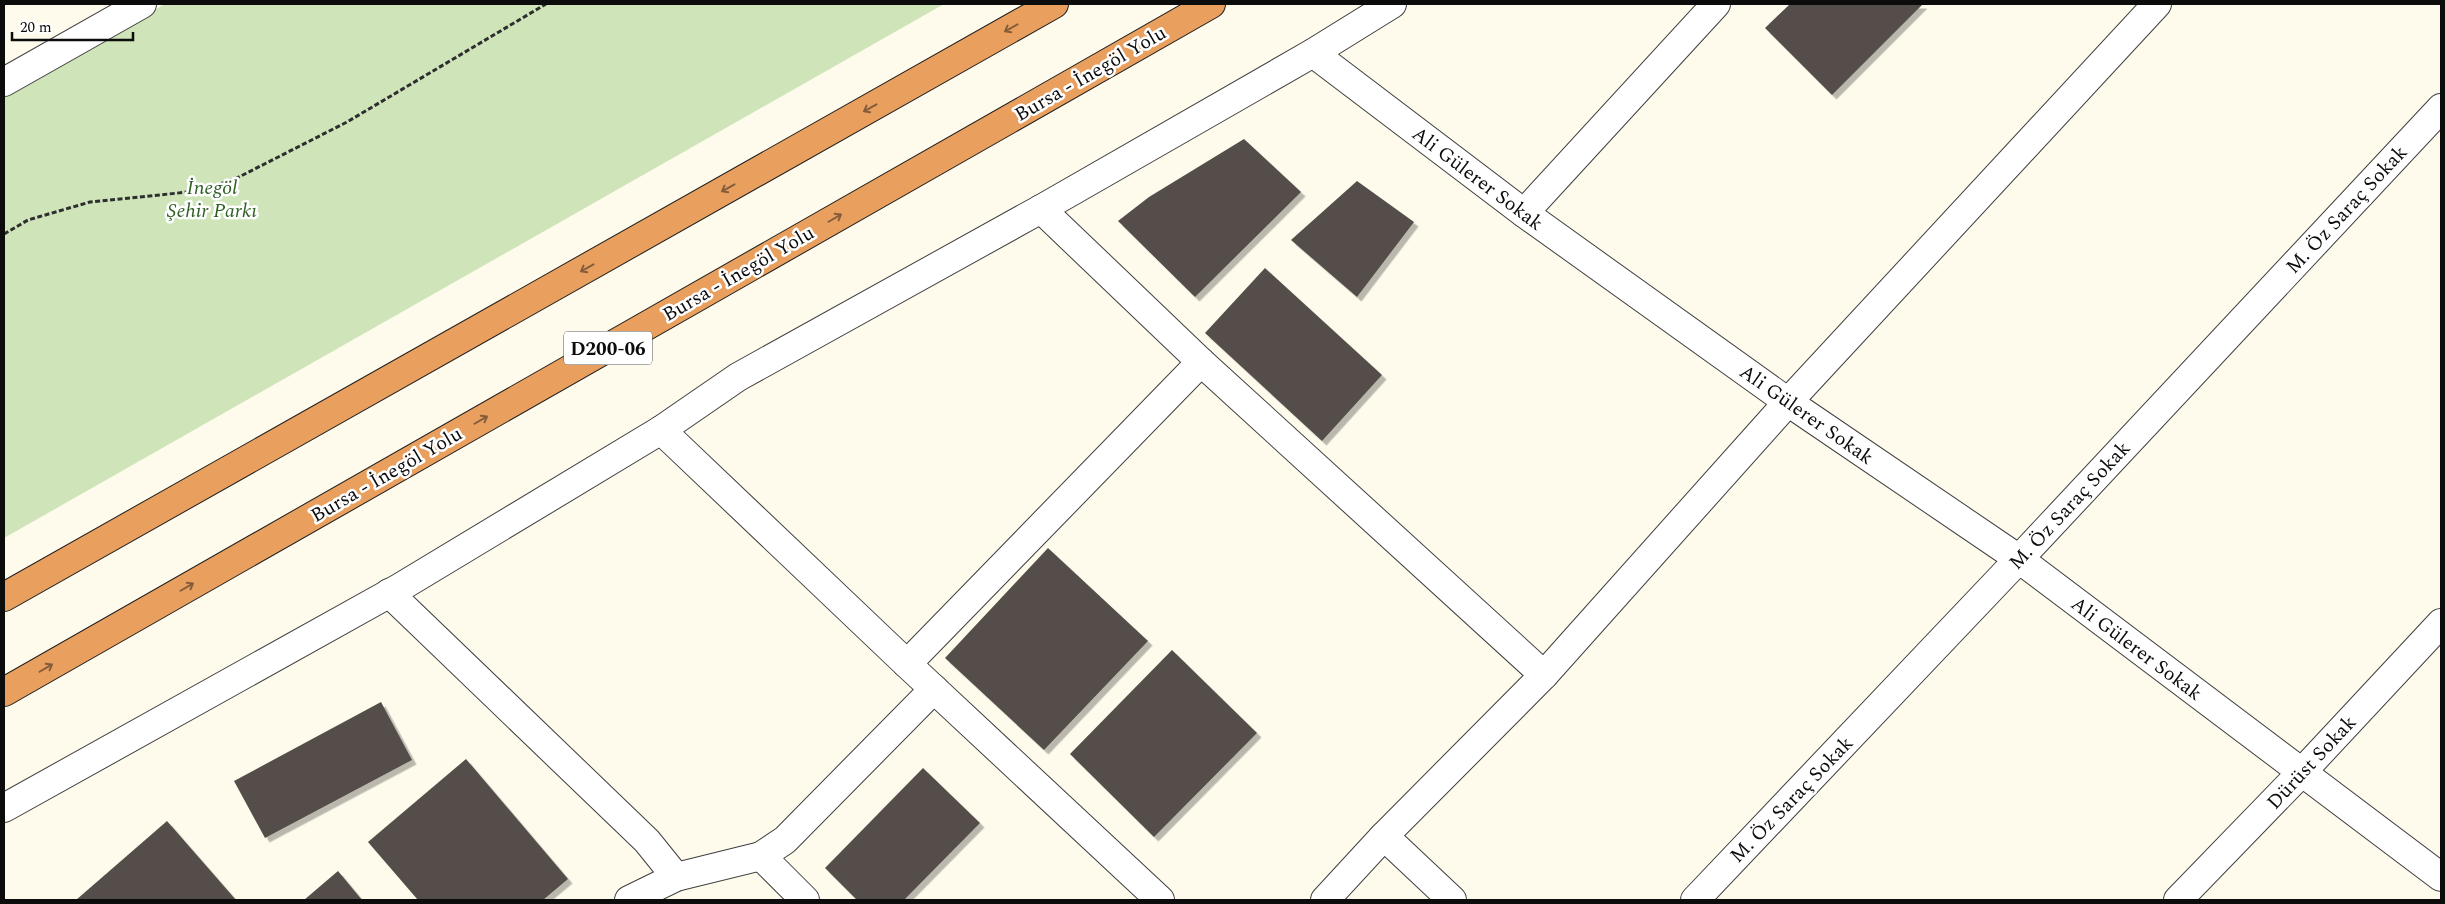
<svg xmlns="http://www.w3.org/2000/svg" width="2445" height="904" font-family="Spectral,serif">
	<style>
		.green { fill: #cfe5b9 }
		.building { fill: #544d49; filter: url(#shadow) }
		.lines { fill: none; stroke-linecap: round; stroke-linejoin: round }
		.minor-casing { stroke: #3f3f3f; stroke-width: 30 }
		.highway-casing { stroke: #1d1d1d; stroke-width: 30 }
		.path { stroke: #2e2e2e; stroke-width: 3; stroke-dasharray: 5 2.5; stroke-linecap: butt }
		.minor { stroke: #fff; stroke-width: 28 }
		.highway { stroke: #e9a05f; stroke-width: 28 }
		.oneway { stroke: #865d3a }
		.labels { text-anchor: middle; stroke-width: 5; stroke-linejoin: round; paint-order: stroke }
		.shield { fill: #fff; stroke: #555; stroke-width: 1 }
		.shield-label { font-size: 19px; font-weight: bold; fill: #0c0c0c }
		.street-label { font-size: 20px; fill: #0c0c0c; stroke: #fff }
		.park-label { font-size: 20px; font-style: italic; fill: #2d5e22; stroke: #fff }
	</style>
	<defs>
		<filter id="shadow"><feDropShadow dx="4.5" dy="4.5" stdDeviation="0" flood-color="#0004"/></filter>
	</defs>
	<rect width="100%" height="100%" fill="#fefaec"/>
	<!-- green -->
	<path class="green" d="M165 4H944L4 538V95Z"/>
	<!-- building -->
	<g class="building">
		<path d="M1790 4H1923L1832 95 1765 28Z"/>
		<path d="M1244 139 1301 192 1195 297 1118 221 1149 197Z"/>
		<path d="M1357 181 1414 222 1357 297 1291 240Z"/>
		<path d="M1265 268 1382 375 1322 441 1205 333Z"/>
		<path d="M1048 548 1148 641 1044 750 945 658Z"/>
		<path d="M1172 650 1257 733 1154 837 1070 754Z"/>
		<path d="M381 702 412 760 265 838 234 781Z"/>
		<path d="M466 759 568 879 543 900H418L368 842Z"/>
		<path d="M923 768 980 823 904 900H857L825 868Z"/>
		<path d="M167 821 236 900H76Z"/>
		<path d="M338 871 362 900H304Z"/>
	</g>
	<g class="lines">
		<defs>
			<g id="minor">
				<path d="M1313 53 1524 213 1788 402 2019 559 2441 877"/>
				<path d="M4 82 142 4"/>
				<path d="M1041 209 1201 362 1544 675"/>
				<path d="M1524 213 1716 4"/>
				<path d="M661 430 907 664 1160 900"/>
				<path d="M389 593 647 841 676 877"/>
				<path d="M907 664 1201 362"/>
				<path d="M4 808 399 588 661 430 738 377 1041 209 1313 53 1392 4"/>
				<path d="M1384 836 1452 900"/>
				<path d="M629 900 676 877 761 856"/>
				<path d="M805 900 761 856 785 840 934 689"/>
				<path d="M1325 900 1384 836 1544 675 1788 402 2157 4"/>
				<path d="M1695 900 2019 559 2441 108"/>
				<path d="M2178 900 2302 772 2441 623"/>
			</g>
			<g id="highway">
				<path d="M4 597 1054 4"/>
				<path d="M4 692 1211 4"/>
			</g>
		</defs>
		<!-- minor casing -->
		<use href="#minor" class="minor-casing"/>
		<!-- highway casing -->
		<use href="#highway" class="highway-casing"/>
		<!-- path -->
		<path class="path" d="M4 234 28 220 90 202 198 191 235 179 347 122 546 4"/>
		<!-- minor -->
		<use href="#minor" class="minor"/>
		<!-- highway -->
		<use href="#highway" class="highway"/>
	</g>
	<!-- one-way arrows -->
	<defs><path id="oneway-shaft" d="M-6 0H5M1.5-3L5.5 0L1.5 3" fill="none" stroke-width="1.6" stroke-linecap="round" stroke-linejoin="round" transform="scale(1.25)"/></defs>
	<g class="oneway">
		<use href="#oneway-shaft" transform="translate(1011 28) rotate(151)"/>
		<use href="#oneway-shaft" transform="translate(870 108) rotate(151)"/>
		<use href="#oneway-shaft" transform="translate(728 188) rotate(151)"/>
		<use href="#oneway-shaft" transform="translate(835 218) rotate(-30)"/>
		<use href="#oneway-shaft" transform="translate(587 268) rotate(151)"/>
		<use href="#oneway-shaft" transform="translate(481 420) rotate(-30)"/>
		<use href="#oneway-shaft" transform="translate(187 587) rotate(-30)"/>
		<use href="#oneway-shaft" transform="translate(46 668) rotate(-30)"/>
	</g>
	<g class="labels">
		<!-- shield labels -->
		<rect class="shield" x="564" y="331.5" width="88" height="33" rx="4"/>
		<g class="shield-label">
			<text x="608" y="355">D200-06</text>
		</g>
		<!-- street labels -->
		<g class="street-label">
			<text transform="translate(1090 73) rotate(-30)" y="7">Bursa - İnegöl Yolu</text>
			<text transform="translate(1478 178) rotate(37)" y="7">Ali Gülerer Sokak</text>
			<text transform="translate(2346 209) rotate(-47)" y="7">M. Öz Saraç Sokak</text>
			<text transform="translate(738 273) rotate(-30)" y="7">Bursa - İnegöl Yolu</text>
			<text transform="translate(1807 414) rotate(35)" y="7">Ali Gülerer Sokak</text>
			<text transform="translate(386 474) rotate(-30)" y="7">Bursa - İnegöl Yolu</text>
			<text transform="translate(2069 505) rotate(-47)" y="7">M. Öz Saraç Sokak</text>
			<text transform="translate(2137 648) rotate(37)" y="7">Ali Gülerer Sokak</text>
			<text transform="translate(2311 762) rotate(-47)" y="7">Dürüst Sokak</text>
			<text transform="translate(1791 799) rotate(-46)" y="7">M. Öz Saraç Sokak</text>
		</g>
		<!-- park labels -->
		<g class="park-label">
			<text x="212" y="194">İnegöl<tspan x="212" dy="23">Şehir Parkı</tspan></text>
		</g>
	</g>
	<!-- border -->
	<rect width="2445" height="904" fill="none" stroke="#0c0c0c" stroke-width="10"/>
	<!-- scale -->
	<path d="M12 32v8h121v-8" fill="none" stroke="#0c0c0c" stroke-width="2.5"/>
	<text x="20" y="32" font-size="15" fill="#0c0c0c" stroke="#ffffff" stroke-width="4" paint-order="stroke">20 m</text>
</svg>
